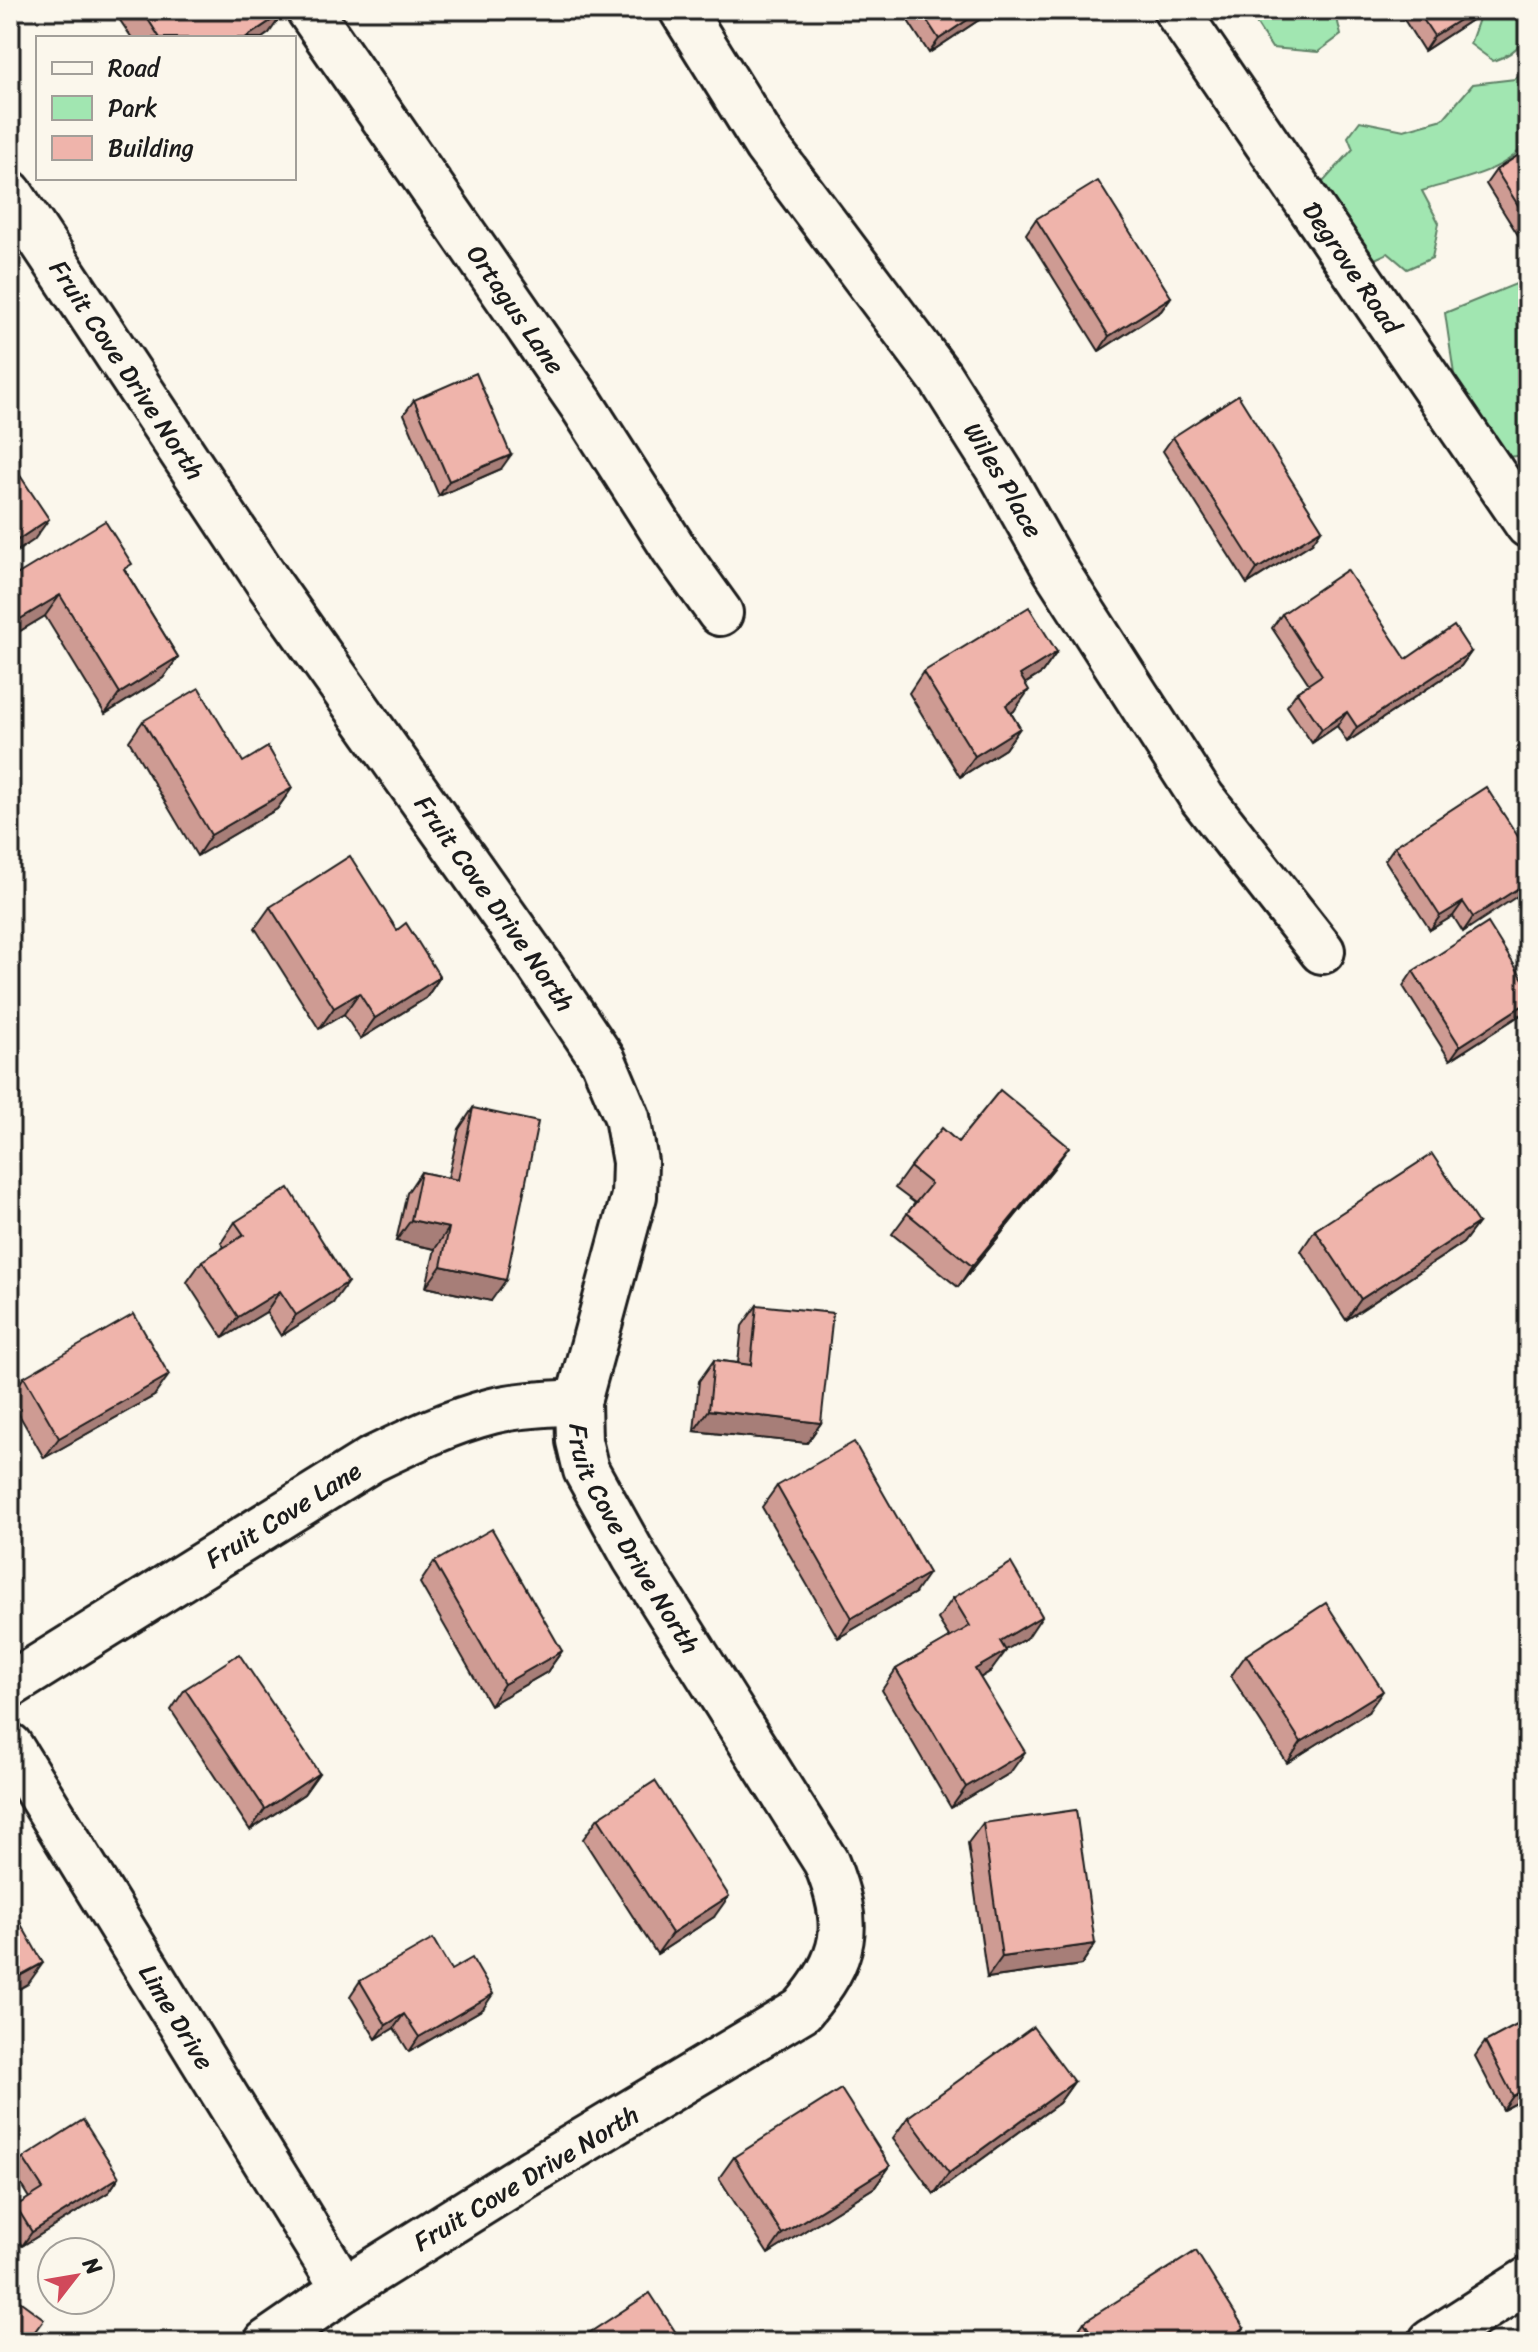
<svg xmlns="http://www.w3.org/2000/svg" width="1538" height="2352" font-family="Sriracha,sans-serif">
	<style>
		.green { fill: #a1e6b1; stroke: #5e8166; stroke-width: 2 }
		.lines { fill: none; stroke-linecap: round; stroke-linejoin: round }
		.minor-casing { stroke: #1c1c1c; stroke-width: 50 }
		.minor { stroke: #fbf7ec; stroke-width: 44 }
		.wall { fill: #ce9b93; stroke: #1c1c1c; stroke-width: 2 }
		.shaded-wall { fill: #a77e78; stroke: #1c1c1c; stroke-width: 2 }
		.building { fill: #efb4ab; stroke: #1c1c1c; stroke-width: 2 }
		.labels { text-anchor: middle; stroke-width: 7; stroke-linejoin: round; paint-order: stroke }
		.street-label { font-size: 26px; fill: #1c1c1c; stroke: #fbf7ec }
	</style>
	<rect width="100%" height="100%" fill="#fbf7ec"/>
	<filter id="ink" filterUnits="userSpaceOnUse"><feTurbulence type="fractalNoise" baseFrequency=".0125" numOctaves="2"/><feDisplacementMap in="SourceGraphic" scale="16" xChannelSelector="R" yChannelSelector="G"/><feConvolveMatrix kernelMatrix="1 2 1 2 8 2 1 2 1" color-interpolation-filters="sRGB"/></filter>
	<g filter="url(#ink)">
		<!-- green -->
		<g class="green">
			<path d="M1251 10H1335L1341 35 1318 52 1272 48 1254 20Z"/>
			<path d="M1479 10H1528C1528 38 1521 52 1493 61L1470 44 1480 16Z"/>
			<path d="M1528 65C1528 86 1532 113 1528 134 1521 170 1452 181 1422 191L1439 223 1432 258 1407 269 1388 253 1375 259 1322 183 1353 149 1348 137 1360 121 1404 130 1443 119 1473 84 1515 79Z"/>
			<path d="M1523 281 1528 284V455L1507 457 1455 381 1445 313Z"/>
		</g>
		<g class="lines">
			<defs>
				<g id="minor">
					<path id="s1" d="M309 10 582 405 674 549 720 613"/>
					<path id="s2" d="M682 10 766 145 940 377 1002 475 1055 569 1202 798 1322 951"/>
					<path id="s3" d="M1176 10 1528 525"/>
					<path id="s4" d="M10 193 270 585 539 965 603 1060 627 1117 635 1162 634 1196 578 1402 579 1441 586 1470 635 1558 826 1862C852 1926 847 1957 802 2010L528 2174 344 2289 267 2342"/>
					<path id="s5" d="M10 1685 371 1460C410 1441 449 1422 492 1411 520 1404 550 1404 578 1402"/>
					<path id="s6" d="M10 1746 344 2289"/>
					<path d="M1431 2342 1528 2280"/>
				</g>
			</defs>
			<!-- minor casing -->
			<use href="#minor" class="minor-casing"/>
			<!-- minor -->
			<use href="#minor" class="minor"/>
		</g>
		<!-- wall -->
		<g class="wall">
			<path d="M113 10H282L269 33 262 38H132Z"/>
			<path d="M901 10H994L929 53Z"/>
			<path d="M1398 10H1481L1476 17 1424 51Z"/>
			<path d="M1528 149V251L1486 184 1496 170Z"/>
			<path d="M1036 219 1171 297 1161 311 1099 351 1026 234Z"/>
			<path d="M414 400 501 469 439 496 404 414Z"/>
			<path d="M1173 437 1312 543 1247 584 1163 451Z"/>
			<path d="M126 572 178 657 163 678 105 714 45 616 10 637V579Z"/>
			<path d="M1282 614 1406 659 1471 652 1461 666 1347 742 1337 726 1312 743 1287 706 1297 692 1309 684 1272 628Z"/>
			<path d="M1057 652 1042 673 1025 684 1014 711 1011 713 1020 728 1005 749 960 777 909 693 923 672Z"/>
			<path d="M143 721 243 762 292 788 277 809 197 856 129 741Z"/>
			<path d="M1395 846 1528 852 1463 932 1453 916 1430 930 1385 860Z"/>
			<path d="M270 907 397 930 440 977 426 998 360 1039 344 1014 319 1029 255 928Z"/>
			<path d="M1413 971 1528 987V1008L1525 1012 1450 1060 1403 986Z"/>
			<path d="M473 1108 491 1301 426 1287 435 1249 396 1241 407 1193 421 1172 448 1178 459 1129Z"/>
			<path d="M958 1142 1054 1168 958 1287 892 1234 915 1203 895 1188 910 1167Z"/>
			<path d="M235 1222 333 1303 281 1336 266 1312 223 1338 187 1282 202 1261 224 1247 221 1243Z"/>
			<path d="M1478 1223 1463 1243 1346 1320 1301 1251 1315 1230Z"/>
			<path d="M757 1305 821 1423 807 1443 694 1431 699 1381 714 1360 738 1363 742 1326Z"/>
			<path d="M24 1377 154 1396 44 1458 10 1399V1397Z"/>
			<path d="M777 1486 915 1593 838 1638 762 1507Z"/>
			<path d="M434 1562 562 1651 547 1672 490 1705 420 1583Z"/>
			<path d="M953 1598 1028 1637 1005 1650 991 1671 980 1678 1010 1773 951 1808 882 1690 896 1669 950 1638 938 1619Z"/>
			<path d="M1246 1655 1368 1712 1287 1763 1231 1676Z"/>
			<path d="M185 1689 319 1773 304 1794 250 1830 171 1710Z"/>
			<path d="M598 1818 714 1917 657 1954 583 1839Z"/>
			<path d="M983 1823 1095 1944 1081 1965 987 1978 968 1843Z"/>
			<path d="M451 1970 483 2009 409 2052 394 2028 376 2039 350 1996 360 1981Z"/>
			<path d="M1485 2042 1528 2097 1503 2110 1475 2056Z"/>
			<path d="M1074 2082 1059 2103 934 2194 893 2138 908 2117Z"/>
			<path d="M734 2157 890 2166 875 2187 768 2254 719 2178Z"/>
			<path d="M23 2158 119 2177 109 2192 22 2246 10 2227V2214L16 2206 29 2198 13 2172Z"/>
			<path d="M1084 2322 1244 2328 1234 2342H1070Z"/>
			<path d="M589 2333 682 2342H583Z"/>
		</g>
		<!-- shaded-wall -->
		<g class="shaded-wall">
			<path d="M982 10H994L929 53 939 39Z"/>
			<path d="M1475 10H1481L1476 17 1424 51 1434 36Z"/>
			<path d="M284 12 269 33 262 38H245Z"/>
			<path d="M1171 297 1161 311 1099 351 1109 336Z"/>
			<path d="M511 455 501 469 439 496 449 481Z"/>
			<path d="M49 519 34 540 10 556V545Z"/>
			<path d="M1322 529 1312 543 1247 584 1257 569Z"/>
			<path d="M60 595 45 616 10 637V625Z"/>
			<path d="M1057 652 1042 673 1005 696 1020 675Z"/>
			<path d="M1471 652 1461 666 1347 742 1357 727Z"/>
			<path d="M178 657 163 678 105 714 120 693Z"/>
			<path d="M1029 690 1014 711 991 726 1006 705Z"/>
			<path d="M1347 712 1337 726 1312 743 1322 729Z"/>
			<path d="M1020 728 1005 749 960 777 975 756Z"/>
			<path d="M292 788 277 809 197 856 211 835Z"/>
			<path d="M1528 882V889L1463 932 1473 917Z"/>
			<path d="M1463 902 1453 916 1430 930 1440 916Z"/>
			<path d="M440 977 426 998 360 1039 375 1018Z"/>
			<path d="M359 993 344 1014 319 1029 334 1008Z"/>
			<path d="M1528 1002V1008L1525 1012 1450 1060 1460 1046Z"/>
			<path d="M1069 1147 1054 1168 958 1287 972 1266Z"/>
			<path d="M411 1220 449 1228 435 1249 396 1241Z"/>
			<path d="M1478 1223 1463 1243 1346 1320 1361 1299Z"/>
			<path d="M441 1266 506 1280 491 1301 426 1287Z"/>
			<path d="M348 1282 333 1303 281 1336 296 1315Z"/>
			<path d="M280 1291 266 1312 223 1338 238 1317Z"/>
			<path d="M169 1375 154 1396 44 1458 59 1438Z"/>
			<path d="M709 1410 821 1423 807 1443 694 1431Z"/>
			<path d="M929 1573 915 1593 838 1638 852 1618Z"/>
			<path d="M1042 1616 1028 1637 985 1662 1000 1641Z"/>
			<path d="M562 1651 547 1672 490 1705 504 1684Z"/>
			<path d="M1006 1651 991 1671 960 1690 975 1669Z"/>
			<path d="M1383 1691 1368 1712 1287 1763 1301 1742Z"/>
			<path d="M1025 1752 1010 1773 951 1808 966 1787Z"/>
			<path d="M319 1773 304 1794 250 1830 265 1809Z"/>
			<path d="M729 1896 714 1917 657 1954 672 1933Z"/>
			<path d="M1095 1944 1081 1965 987 1978 1002 1957Z"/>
			<path d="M43 1963 28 1984 10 1994V1981Z"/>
			<path d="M493 1994 483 2009 409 2052 419 2037Z"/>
			<path d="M404 2014 394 2028 376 2039 386 2025Z"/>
			<path d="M1074 2082 1059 2103 934 2194 949 2173Z"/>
			<path d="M1528 2088V2097L1503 2110 1513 2096Z"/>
			<path d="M890 2166 875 2187 768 2254 782 2234Z"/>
			<path d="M119 2177 109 2192 22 2246 32 2232Z"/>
			<path d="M1244 2328 1234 2342H1222Z"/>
			<path d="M1183 2334 1177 2342H1170Z"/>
		</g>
		<!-- building -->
		<g class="building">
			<path d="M142 10H282L284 12 245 38H160Z"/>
			<path d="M920 10H982L939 39Z"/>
			<path d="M1417 10H1475L1434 36Z"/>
			<path d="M1528 149V221L1496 170Z"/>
			<path d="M1098 181 1171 297 1109 336 1036 219Z"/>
			<path d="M476 373 511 455 449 481 414 400Z"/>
			<path d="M1238 395 1322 529 1257 569 1173 437Z"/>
			<path d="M19 474 49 519 10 545V480Z"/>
			<path d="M105 521 132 564 124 569 178 657 120 693 60 595 10 625V579Z"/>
			<path d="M1347 570 1406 659 1454 626 1471 652 1357 727 1347 712 1322 729 1297 692 1322 675 1282 614Z"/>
			<path d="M1029 607 1057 652 1020 675 1029 690 1006 705 1020 728 975 756 923 672Z"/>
			<path d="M199 688 243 762 268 747 292 788 211 835 143 721Z"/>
			<path d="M1486 787 1528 852V882L1473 917 1463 902 1440 916 1395 846Z"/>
			<path d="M350 856 397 930 406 923 440 977 375 1018 359 993 334 1008 270 907Z"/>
			<path d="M1488 923 1528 987V1002L1460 1046 1413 971Z"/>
			<path d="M1000 1090 1069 1147 972 1266 907 1213 931 1184 910 1167 942 1128 958 1142Z"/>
			<path d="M473 1108 538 1122 506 1280 441 1266 449 1228 411 1220 421 1172 458 1180Z"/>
			<path d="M1432 1154 1478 1223 1361 1299 1315 1230Z"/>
			<path d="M289 1188 348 1282 296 1315 280 1291 238 1317 202 1261 244 1235 235 1222Z"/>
			<path d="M757 1305 833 1313 821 1423 709 1410 714 1360 751 1365Z"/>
			<path d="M134 1314 169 1375 59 1438 24 1377Z"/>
			<path d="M854 1442 929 1573 852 1618 777 1486Z"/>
			<path d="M492 1529 562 1651 504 1684 434 1562Z"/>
			<path d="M1011 1563 1042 1616 1000 1641 1006 1651 975 1669 1025 1752 966 1787 896 1669 970 1626 953 1598Z"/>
			<path d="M1326 1603 1383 1691 1301 1742 1246 1655Z"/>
			<path d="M239 1654 319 1773 265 1809 185 1689Z"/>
			<path d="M655 1781 729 1896 672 1933 598 1818Z"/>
			<path d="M1076 1810 1095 1944 1002 1957 983 1823Z"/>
			<path d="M18 1919 43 1963 10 1981V1923Z"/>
			<path d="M433 1939 451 1970 472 1958 493 1994 419 2037 404 2014 386 2025 360 1981Z"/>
			<path d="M1528 2019V2088L1513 2096 1485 2042Z"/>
			<path d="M1033 2027 1074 2082 949 2173 908 2117Z"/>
			<path d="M841 2089 890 2166 782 2234 734 2157Z"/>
			<path d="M83 2120 119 2177 32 2232 16 2206 43 2189 23 2158Z"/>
			<path d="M1196 2251 1244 2328 1222 2342H1189L1183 2334 1170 2342H1097L1084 2322Z"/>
			<path d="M650 2293 682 2342H595L589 2333Z"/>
			<path d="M10 2294 44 2319 27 2342H10Z"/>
		</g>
	</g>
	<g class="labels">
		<!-- street labels -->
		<g class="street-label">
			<text dy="9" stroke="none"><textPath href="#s3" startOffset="312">Degrove Road</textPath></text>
			<text dy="9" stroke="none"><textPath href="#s1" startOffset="364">Ortagus Lane</textPath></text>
			<text dy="9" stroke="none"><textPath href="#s4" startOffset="212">Fruit Cove Drive North</textPath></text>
			<text dy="9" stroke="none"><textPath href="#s2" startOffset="570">Wiles Place</textPath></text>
			<text dy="9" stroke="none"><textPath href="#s4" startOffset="860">Fruit Cove Drive North</textPath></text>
			<text dy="9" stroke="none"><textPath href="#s5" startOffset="322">Fruit Cove Lane</textPath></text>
			<text dy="9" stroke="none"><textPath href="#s4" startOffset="1556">Fruit Cove Drive North</textPath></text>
			<text dy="9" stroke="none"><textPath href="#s6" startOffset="318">Lime Drive</textPath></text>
			<text transform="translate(526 2178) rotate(-31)" y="9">Fruit Cove Drive North</text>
		</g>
	</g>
	<!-- margin -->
	<rect width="1538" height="2352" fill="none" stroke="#fbf7ec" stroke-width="40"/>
	<rect x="20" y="20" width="1498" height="2312" fill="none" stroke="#1c1c1c" stroke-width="3" filter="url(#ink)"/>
	<!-- legend -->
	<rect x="36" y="36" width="260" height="144" fill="#fbf7ec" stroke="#a29f99" stroke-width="2"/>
	<rect x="52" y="62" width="40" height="12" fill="#fbf7ec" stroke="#a29f99" stroke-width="2"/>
	<text x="108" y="76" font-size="24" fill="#1c1c1c">Road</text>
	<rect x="52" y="96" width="40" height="24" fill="#a1e6b1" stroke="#a29f99" stroke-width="2"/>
	<text x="108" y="116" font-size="24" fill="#1c1c1c">Park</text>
	<rect x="52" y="136" width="40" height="24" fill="#efb4ab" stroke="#a29f99" stroke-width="2"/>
	<text x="108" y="156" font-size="24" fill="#1c1c1c">Building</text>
	<!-- north arrow -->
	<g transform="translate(76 2276) rotate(59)"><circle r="38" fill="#fbf7ec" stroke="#a29f99" stroke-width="2"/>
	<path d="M0-6L14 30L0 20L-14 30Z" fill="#d1495b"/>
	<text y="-12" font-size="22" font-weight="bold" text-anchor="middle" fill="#1c1c1c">N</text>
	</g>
</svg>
